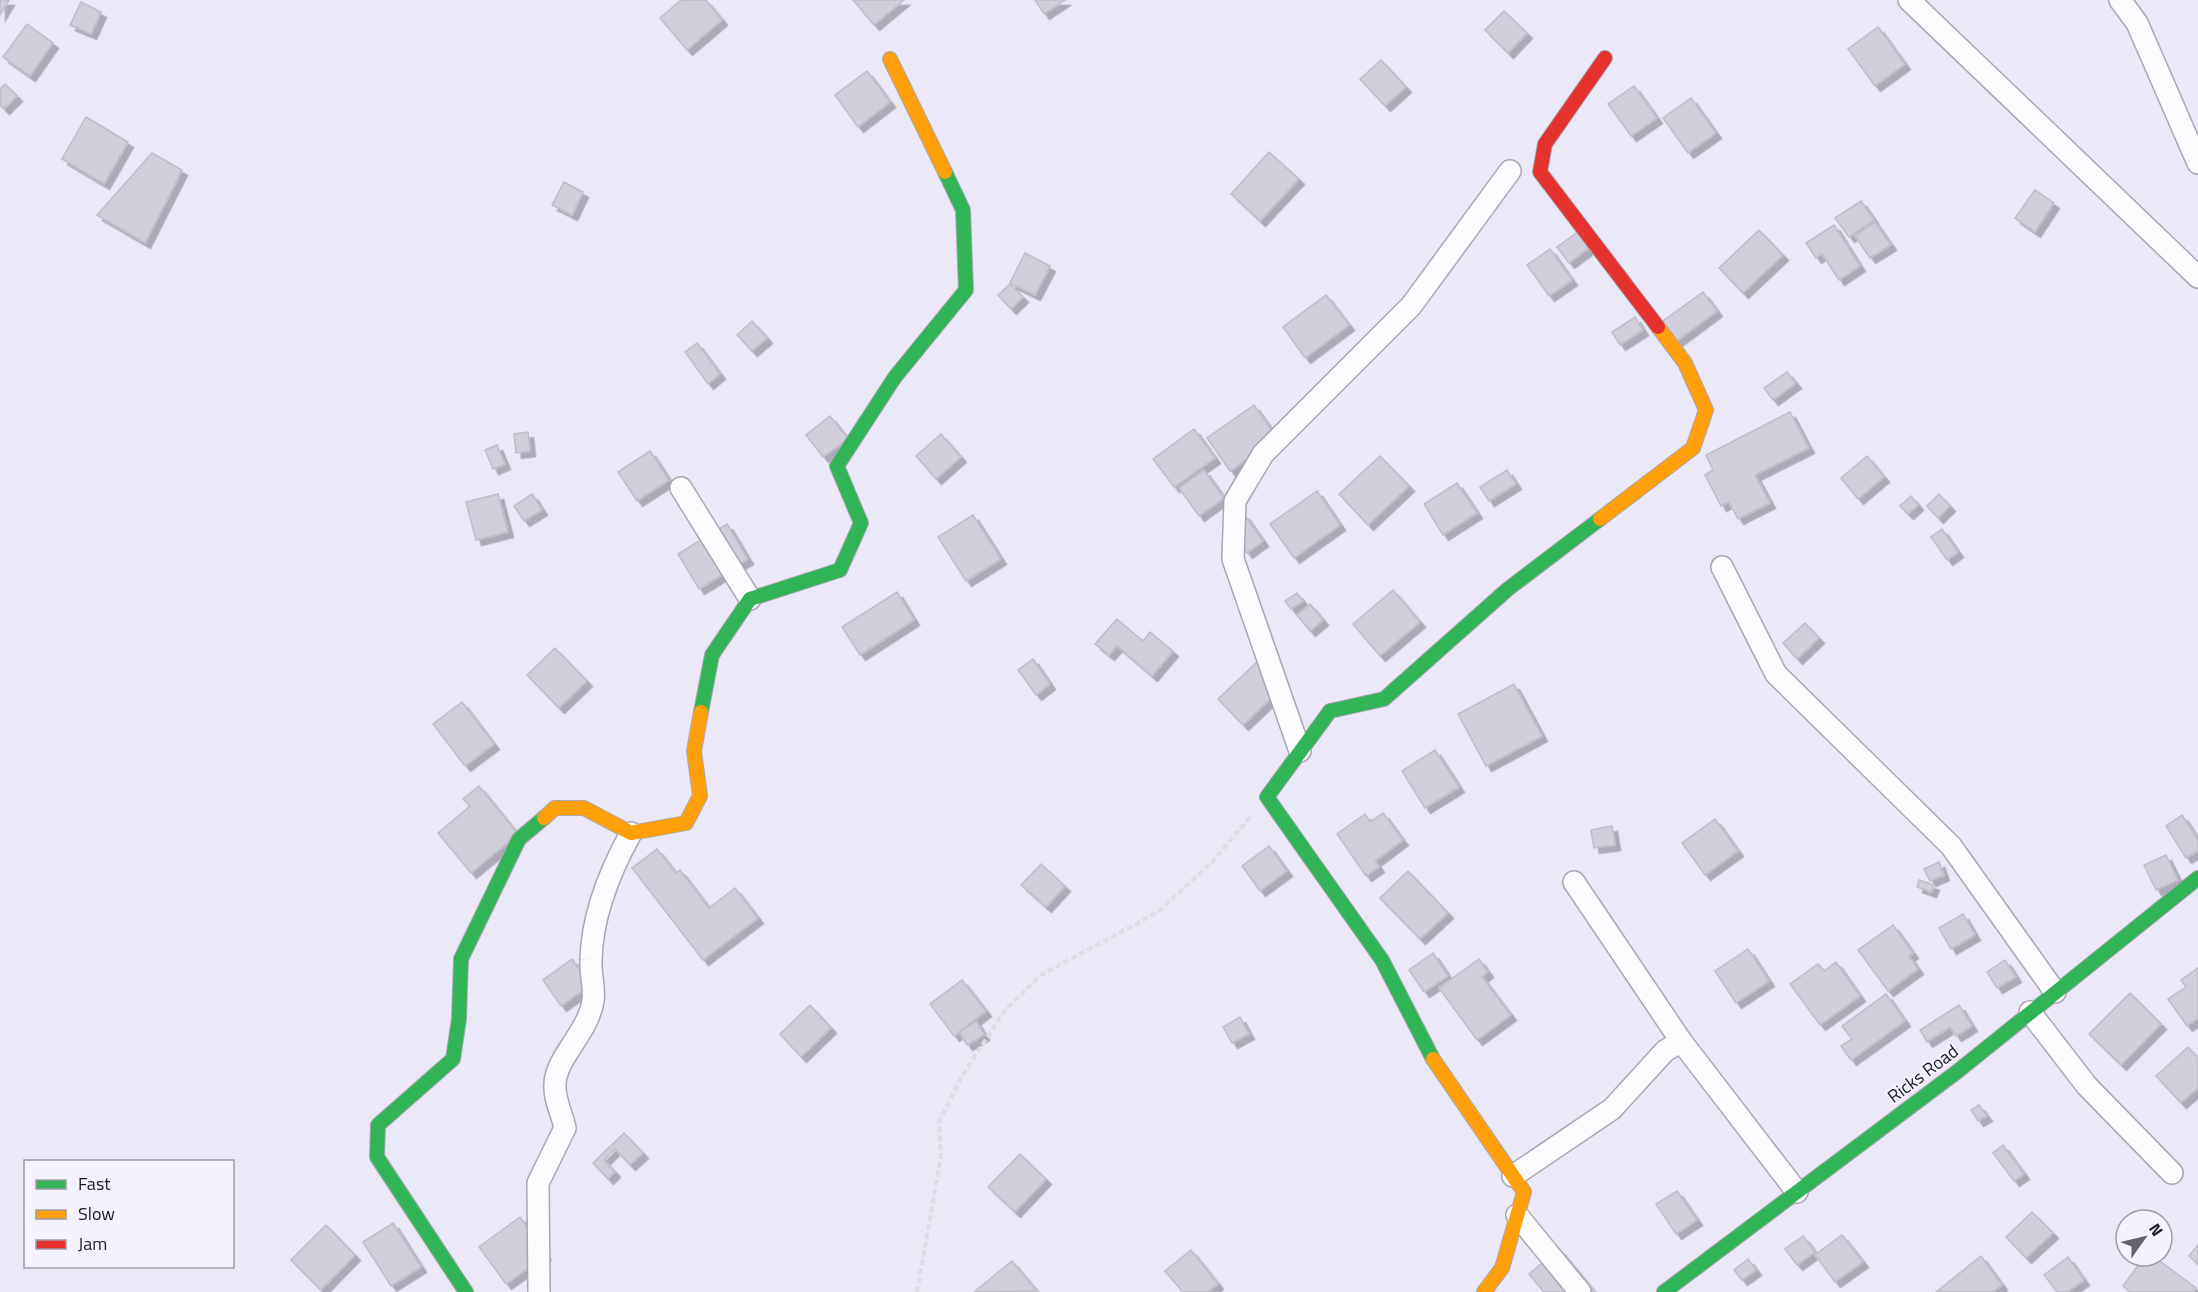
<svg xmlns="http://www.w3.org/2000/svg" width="2198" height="1292" font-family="'Titillium Web',sans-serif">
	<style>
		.building { fill: #d1cfdb; stroke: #bfbdc9; stroke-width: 1.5; filter: url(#shadow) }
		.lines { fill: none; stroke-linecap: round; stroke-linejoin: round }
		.street-casing { stroke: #aaa7b3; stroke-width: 24 }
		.fast-casing { stroke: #aaa7b3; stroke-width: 16 }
		.slow-casing { stroke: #aaa7b3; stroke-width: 16 }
		.jam-casing { stroke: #aaa7b3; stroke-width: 16 }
		.path { stroke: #dedde2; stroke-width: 4; stroke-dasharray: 6 3; stroke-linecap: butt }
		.street { stroke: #fcfcfe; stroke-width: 21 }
		.fast { stroke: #30b455; stroke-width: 14 }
		.slow { stroke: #ff9f0a; stroke-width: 14 }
		.jam { stroke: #e5322d; stroke-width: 14 }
		.labels { text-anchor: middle; stroke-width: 4.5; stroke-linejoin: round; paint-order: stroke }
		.street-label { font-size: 18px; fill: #1c1a23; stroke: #f4f2fd }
	</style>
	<defs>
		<filter id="shadow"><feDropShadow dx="5.5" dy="5.5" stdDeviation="0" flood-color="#0004"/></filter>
	</defs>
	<rect width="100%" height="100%" fill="#ebe8f8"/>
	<!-- building -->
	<g class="building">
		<path d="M0 0H9L0 15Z"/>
		<path d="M681 0H706L722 20 687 50 660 18Z"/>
		<path d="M853 0H904L874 25Z"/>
		<path d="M1035 0H1065L1044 14Z"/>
		<path d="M81 2 101 12 91 34 70 25Z"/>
		<path d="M1504 11 1527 33 1508 53 1485 30Z"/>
		<path d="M27 24 53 43 30 76 3 57Z"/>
		<path d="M1878 27 1905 64 1875 86 1848 49Z"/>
		<path d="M1381 60 1406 87 1385 106 1360 79Z"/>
		<path d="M867 71 890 102 858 127 835 95Z"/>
		<path d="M5 84 17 96 4 109 0 105V89Z"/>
		<path d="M1634 86 1657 118 1631 136 1608 104Z"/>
		<path d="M1691 98 1716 133 1688 153 1663 118Z"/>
		<path d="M86 117 128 142 104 184 62 159Z"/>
		<path d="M1269 152 1299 179 1260 221 1231 194Z"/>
		<path d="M152 153 182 170 145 243 97 215Z"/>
		<path d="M564 182 583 192 572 215 552 205Z"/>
		<path d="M2035 190 2054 203 2035 232 2015 218Z"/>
		<path d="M1861 201 1874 220 1849 237 1835 218Z"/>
		<path d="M1875 222 1891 245 1870 258 1855 236Z"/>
		<path d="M1834 225 1860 266 1839 280 1822 254 1816 258 1806 243Z"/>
		<path d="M1759 230 1783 255 1743 293 1719 268Z"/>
		<path d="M1578 232 1589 248 1569 263 1557 247Z"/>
		<path d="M1550 249 1572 280 1549 296 1527 265Z"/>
		<path d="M1025 253 1050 266 1035 295 1010 283Z"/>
		<path d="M1010 284 1023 297 1011 309 998 295Z"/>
		<path d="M1703 292 1717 311 1674 343 1659 324Z"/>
		<path d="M1326 295 1349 325 1305 358 1283 327Z"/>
		<path d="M1635 317 1643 330 1620 345 1612 332Z"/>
		<path d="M752 321 767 338 752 351 737 335Z"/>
		<path d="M697 343 720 374 708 384 685 352Z"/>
		<path d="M1787 372 1796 383 1773 400 1764 388Z"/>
		<path d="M1254 405 1277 438 1230 471 1207 438Z"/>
		<path d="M1790 412 1809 448 1755 475 1770 503 1738 519 1729 502 1721 506 1705 475 1713 470 1706 455Z"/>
		<path d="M830 416 848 439 823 457 806 435Z"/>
		<path d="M1194 429 1215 458 1174 487 1153 459Z"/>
		<path d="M528 432 530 451 516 453 514 434Z"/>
		<path d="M941 434 961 457 936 479 916 456Z"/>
		<path d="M497 445 505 464 493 469 485 450Z"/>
		<path d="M650 451 669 480 637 501 618 472Z"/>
		<path d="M1380 456 1409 486 1368 525 1339 494Z"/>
		<path d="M1867 456 1884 477 1858 499 1841 478Z"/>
		<path d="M1204 470 1224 498 1199 516 1179 488Z"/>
		<path d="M1507 470 1516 484 1489 501 1480 487Z"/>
		<path d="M1457 483 1477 513 1443 535 1424 504Z"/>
		<path d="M1317 491 1340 525 1294 558 1270 524Z"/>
		<path d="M498 494 508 532 476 540 466 502Z"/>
		<path d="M532 494 542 510 524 521 514 506Z"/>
		<path d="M1939 494 1950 506 1938 518 1927 506Z"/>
		<path d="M1911 496 1918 505 1908 514 1900 506Z"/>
		<path d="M1244 514 1263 541 1247 553 1227 526Z"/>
		<path d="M973 515 1001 559 966 581 938 537Z"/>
		<path d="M727 524 748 559 699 589 678 554Z"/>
		<path d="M1942 529 1958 552 1947 560 1931 537Z"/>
		<path d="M1393 590 1420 622 1380 656 1353 624Z"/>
		<path d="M897 592 914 620 860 655 842 627Z"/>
		<path d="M1297 593 1303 601 1291 609 1285 601Z"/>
		<path d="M1310 604 1323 620 1310 631 1297 615Z"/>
		<path d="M1117 619 1143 641 1150 632 1173 651 1152 676 1117 646 1109 655 1095 644Z"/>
		<path d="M1805 623 1819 638 1797 659 1783 643Z"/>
		<path d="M555 648 587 681 559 708 527 675Z"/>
		<path d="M1033 659 1050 684 1036 695 1018 670Z"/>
		<path d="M1260 659 1285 685 1243 725 1218 699Z"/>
		<path d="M1514 684 1542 736 1486 766 1458 714Z"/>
		<path d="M462 702 494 744 465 766 433 724Z"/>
		<path d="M1435 750 1459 787 1425 808 1402 771Z"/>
		<path d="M479 786 518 834 471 873 438 833 470 806 463 799Z"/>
		<path d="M1383 813 1403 840 1375 861 1379 867 1366 876 1337 834 1365 814 1370 822Z"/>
		<path d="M2182 815 2198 840V851L2186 858 2166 826Z"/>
		<path d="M1715 819 1738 851 1705 875 1682 843Z"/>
		<path d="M1612 826 1615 845 1594 848 1591 830Z"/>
		<path d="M1269 846 1287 871 1260 891 1242 866Z"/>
		<path d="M657 849 676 873 680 870 709 908 735 888 758 918 703 960 632 868Z"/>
		<path d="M2166 855 2178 880 2156 890 2144 865Z"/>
		<path d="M1939 862 1944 875 1930 881 1924 869Z"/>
		<path d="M1041 864 1065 886 1046 907 1021 885Z"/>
		<path d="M1408 871 1448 913 1420 939 1380 898Z"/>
		<path d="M1919 880 1934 885 1931 892 1917 887Z"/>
		<path d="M1963 914 1975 935 1951 949 1939 928Z"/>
		<path d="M1893 925 1913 953 1909 956 1918 969 1888 991 1858 950Z"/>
		<path d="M1748 949 1769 981 1736 1003 1715 971Z"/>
		<path d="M1433 953 1448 976 1424 992 1409 970Z"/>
		<path d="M572 959 590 985 561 1006 543 980Z"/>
		<path d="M1479 959 1488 972 1482 977 1511 1015 1477 1040 1439 988Z"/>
		<path d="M2005 960 2016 977 1997 988 1987 972Z"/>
		<path d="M1836 962 1860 996 1820 1025 1790 984 1818 964 1824 971Z"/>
		<path d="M2198 968V1018L2187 1026 2168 999 2186 987 2181 980Z"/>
		<path d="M962 980 986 1011 954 1036 930 1004Z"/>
		<path d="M2130 993 2161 1024 2121 1065 2089 1034Z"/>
		<path d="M1886 994 1905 1021 1851 1060 1841 1046 1852 1039 1842 1026Z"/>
		<path d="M810 1005 831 1028 801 1057 780 1034Z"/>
		<path d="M1959 1005 1972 1026 1956 1036 1950 1027 1927 1042 1920 1030Z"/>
		<path d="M1240 1017 1249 1034 1232 1043 1223 1027Z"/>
		<path d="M976 1021 984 1035 967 1045 959 1032Z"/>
		<path d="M2188 1047 2198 1058V1088L2181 1103 2156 1076Z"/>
		<path d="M1979 1105 1987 1116 1978 1121 1971 1110Z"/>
		<path d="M624 1133 643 1153 630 1165 615 1149 604 1160 615 1172 608 1179 593 1163Z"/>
		<path d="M2003 1145 2024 1174 2014 1181 1993 1153Z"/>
		<path d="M1020 1154 1046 1179 1015 1212 988 1187Z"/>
		<path d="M1677 1191 1697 1220 1676 1234 1656 1204Z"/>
		<path d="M2032 1212 2053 1233 2026 1258 2006 1237Z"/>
		<path d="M520 1217 546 1255 506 1284 479 1247Z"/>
		<path d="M393 1223 421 1267 391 1286 363 1242Z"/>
		<path d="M326 1225 355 1255 321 1290 291 1260Z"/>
		<path d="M1842 1235 1863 1262 1835 1282 1815 1255Z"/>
		<path d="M1803 1236 1815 1252 1797 1265 1785 1249Z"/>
		<path d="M2198 1245V1264L2189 1256Z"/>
		<path d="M1559 1249 1595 1292H1544L1529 1274Z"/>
		<path d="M1191 1250 1218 1284 1208 1292H1183L1165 1271Z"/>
		<path d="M1981 1256 2002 1285 1993 1292H1936Z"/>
		<path d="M2145 1256H2153L2196 1288 2193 1292H2130L2123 1286Z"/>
		<path d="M2068 1257 2084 1280 2067 1292H2057L2044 1275Z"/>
		<path d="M1748 1259 1756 1270 1742 1280 1734 1270Z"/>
		<path d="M1012 1261 1037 1291 974 1292Z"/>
	</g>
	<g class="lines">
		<defs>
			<g id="street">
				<path d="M1909 0 2198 277"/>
				<path d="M2120 0 2137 23 2198 163"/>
				<path d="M681 488 750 599"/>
				<path d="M1722 567 1776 674 1951 846 2055 992"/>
				<path d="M1300 751 1233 559 1235 501 1263 454 1411 306 1510 171"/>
				<path d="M1574 882 1681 1041 1797 1192"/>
				<path d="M2030 1012 2087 1086 2172 1173"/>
				<path d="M1513 1176 1612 1109 1665 1051 1681 1041"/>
				<path d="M1517 1215 1580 1292"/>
				<path d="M539 1292 538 1183 565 1128C562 1113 554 1100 555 1084 556 1057 588 1033 593 1001 595 988 590 973 591 960 592 915 610 871 631 833"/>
			</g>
			<g id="fast">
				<path d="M701 712 712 655 750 599 840 570 861 523 837 466 895 377 966 290 963 210 945 172"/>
				<path d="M1433 1059 1382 960 1267 797 1330 711 1384 699 1508 589 1600 519"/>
				<path d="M466 1292 377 1157 378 1125 453 1059 459 1019 461 959 519 839 544 818"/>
				<path d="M1664 1292 1958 1071 2198 878"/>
			</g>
			<g id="slow">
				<path d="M890 59 945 172"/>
				<path d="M1600 519 1693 448 1706 410 1685 363 1658 327"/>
				<path d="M544 818 555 808H584L631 833 686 823 700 796 694 751 701 712"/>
				<path d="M1433 1059 1524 1192 1502 1268 1484 1292"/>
			</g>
			<path id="jam" d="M1605 58 1545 144 1540 172 1658 327"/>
		</defs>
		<!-- street casing -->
		<use href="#street" class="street-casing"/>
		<!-- fast casing -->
		<use href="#fast" class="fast-casing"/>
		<!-- slow casing -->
		<use href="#slow" class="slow-casing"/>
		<!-- jam casing -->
		<use href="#jam" class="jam-casing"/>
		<!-- path -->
		<path class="path" d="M917 1292 941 1156 939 1122 962 1076 1005 1010 1041 975 1158 912 1212 862 1251 816"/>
		<!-- street -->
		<use href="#street" class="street"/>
		<!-- fast -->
		<use href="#fast" class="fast"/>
		<!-- slow -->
		<use href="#slow" class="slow"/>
		<!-- jam -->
		<use href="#jam" class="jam"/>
	</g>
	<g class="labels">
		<!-- street labels -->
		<g class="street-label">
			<text transform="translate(1923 1074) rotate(-37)" y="6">Ricks Road</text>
		</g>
	</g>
	<!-- legend -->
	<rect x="24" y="1160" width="210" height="108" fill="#f4f2fd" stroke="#9e9ca6" stroke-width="1.5"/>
	<rect x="36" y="1180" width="30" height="9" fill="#30b455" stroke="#9e9ca6" stroke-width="1.5"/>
	<text x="78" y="1190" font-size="18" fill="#1c1a23">Fast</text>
	<rect x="36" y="1210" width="30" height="9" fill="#ff9f0a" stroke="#9e9ca6" stroke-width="1.5"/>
	<text x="78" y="1220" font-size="18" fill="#1c1a23">Slow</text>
	<rect x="36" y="1240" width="30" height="9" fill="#e5322d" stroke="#9e9ca6" stroke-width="1.5"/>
	<text x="78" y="1250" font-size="18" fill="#1c1a23">Jam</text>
	<!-- north arrow -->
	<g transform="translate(2144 1238) rotate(56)"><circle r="28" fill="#f4f2fd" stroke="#9e9ca6" stroke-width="1.5"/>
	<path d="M0-4.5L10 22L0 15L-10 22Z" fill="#64626e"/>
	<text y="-9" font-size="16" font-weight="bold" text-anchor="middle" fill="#1c1a23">N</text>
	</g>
</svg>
